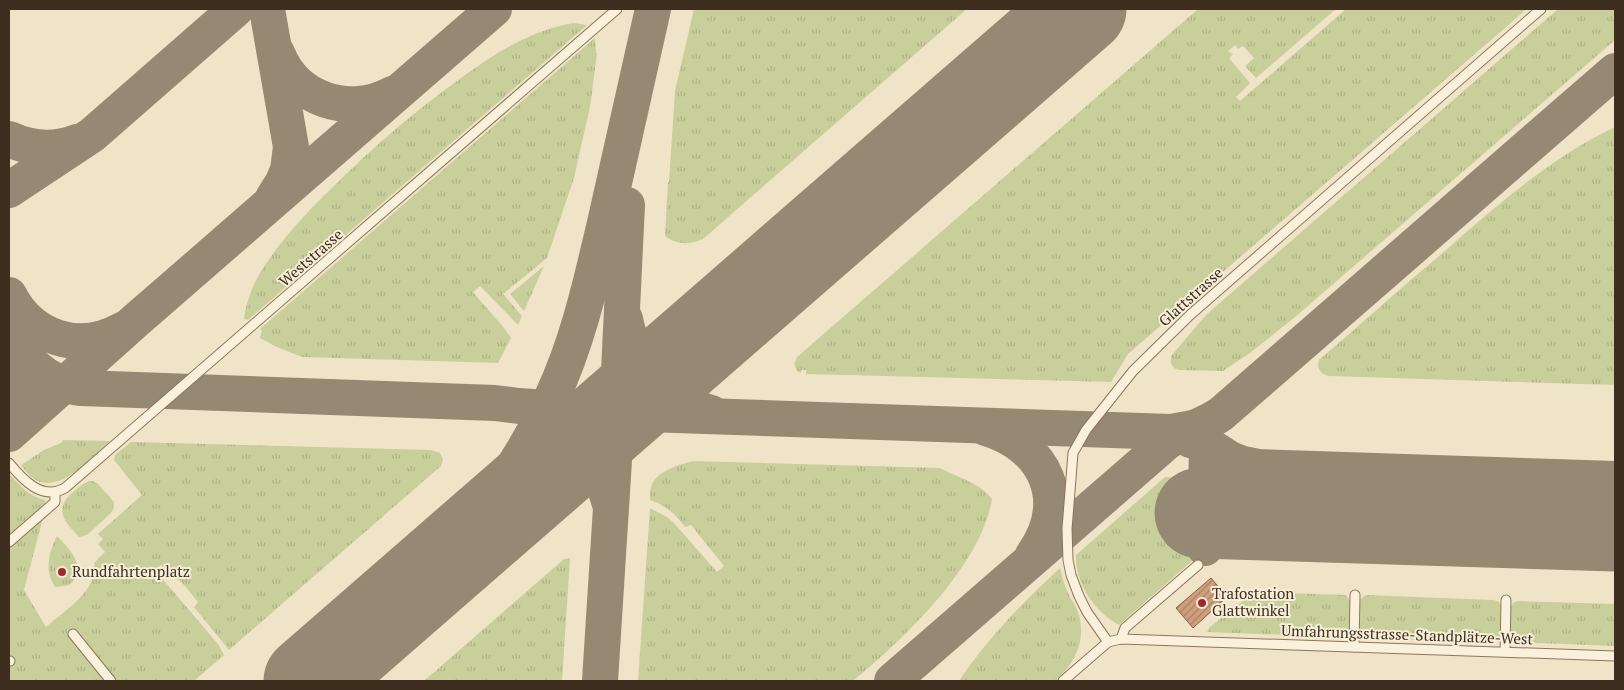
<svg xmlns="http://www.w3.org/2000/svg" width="1624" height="690" font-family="'PT Serif',serif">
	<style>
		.grass { fill: url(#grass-tufts) }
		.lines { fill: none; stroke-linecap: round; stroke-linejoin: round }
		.taxiway { stroke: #968974; stroke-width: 36 }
		.runway { stroke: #968974; stroke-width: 91 }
		.building { fill: url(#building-hatch); stroke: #8d5f41 }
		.service-casing { stroke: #8d765c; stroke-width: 11 }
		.service { stroke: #faf1dc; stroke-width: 9 }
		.poi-dot { fill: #9e2a2b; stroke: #f7eed8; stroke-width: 2 }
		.labels { text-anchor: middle; stroke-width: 4; stroke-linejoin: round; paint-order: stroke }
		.street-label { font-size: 15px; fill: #3d2e20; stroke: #f7eed8 }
		.poi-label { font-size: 15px; fill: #3d2e20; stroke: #f7eed8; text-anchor: start }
	</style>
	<defs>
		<pattern id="grass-tufts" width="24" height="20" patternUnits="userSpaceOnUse" patternTransform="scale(1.25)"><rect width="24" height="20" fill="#c9cf9b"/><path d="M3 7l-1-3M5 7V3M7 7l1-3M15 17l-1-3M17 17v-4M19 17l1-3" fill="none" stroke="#aeb285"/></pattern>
		<pattern id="building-hatch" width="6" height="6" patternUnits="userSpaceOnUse" patternTransform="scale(1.25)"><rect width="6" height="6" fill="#cf9f7d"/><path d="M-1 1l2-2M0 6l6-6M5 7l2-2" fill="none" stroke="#a98266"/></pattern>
	</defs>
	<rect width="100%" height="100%" fill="#f0e4c8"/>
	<!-- grass -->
	<g class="grass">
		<path d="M694 9H967L703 239C689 245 678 245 665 236L668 182H669L675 91Z"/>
		<path d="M1198 9H1336L1256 78 1245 66 1254 58 1243 46 1238 49 1235 45 1228 51 1233 54 1229 58 1250 83 1236 97 1240 101 1346 9H1527L1128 354 1111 382 806 374V370H801V373L797 371 794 364 797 357Z"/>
		<path d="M1558 9H1615V40L1294 318 1250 353 1223 371 1179 370 1174 368 1171 363V356L1206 315Z"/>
		<path d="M574 23 587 25 248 320 244 319C246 302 252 287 260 273 281 239 308 211 336 184 374 146 414 112 457 81 475 68 494 54 514 44 533 34 553 26 574 23Z"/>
		<path d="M595 38 596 53H597L590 107 574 178 547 258 503 294 522 316 518 325 480 286 473 292 504 328 511 338 498 363 302 357 277 347 260 338 262 331 260 329Z"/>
		<path d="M1615 127V385L1329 376C1321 374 1316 369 1319 360 1361 324 1403 286 1446 250 1498 204 1552 157 1615 127Z"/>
		<path d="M544 266 524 311 510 294Z"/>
		<path d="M63 440 110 441C92 457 60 495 34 479 29 476 25 470 21 465L44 450 61 443Z"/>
		<path d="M131 442 431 450 440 453 443 459 441 466 229 650 194 607 198 602 184 585 161 565 155 570 218 644 224 655 194 681H115L69 636 106 681H9V666L13 663 9 658V548L43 518 24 590 46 627C65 610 98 591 94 563L105 552 98 544 103 539 98 534 142 495 114 460 115 455Z"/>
		<path d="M693 461 940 468C956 477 979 482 992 499 981 566 904 639 853 681H638L650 508 667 517 674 523 717 572 724 566 691 525 685 527C676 514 665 505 650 500 650 495 650 488 652 484 659 470 679 465 693 461Z"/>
		<path d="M9 474C22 486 26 495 45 500V505L9 537Z"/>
		<path d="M1165 477 1192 478 1196 479 1199 483 1197 561H1192L1119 625C1094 612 1075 583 1076 555Z"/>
		<path d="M89 481H93L98 484 114 502V508L111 513 87 535 79 537C65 522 53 510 72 493 78 488 82 484 89 481Z"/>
		<path d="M1215 486 1615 500V556L1213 542V525L1269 527 1270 505 1214 503Z"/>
		<path d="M57 536C67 546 83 562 76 577 71 587 64 586 55 587 44 572 49 551 57 536Z"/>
		<path d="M570 558 562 681H424L564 559Z"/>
		<path d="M1060 568C1062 576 1064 584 1067 591 1070 598 1075 604 1078 612 1087 639 1076 663 1055 681H959C987 639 1023 602 1060 568Z"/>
		<path d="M1254 592 1346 595 1350 601 1349 633 1345 636 1341 637 1207 632 1210 627Z"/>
		<path d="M1366 595 1494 600 1499 602 1501 606 1500 637 1497 641 1491 642 1366 638 1360 635 1358 630 1359 600Z"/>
		<path d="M1518 601 1615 604V646L1514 642 1509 636 1511 607 1513 603Z"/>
	</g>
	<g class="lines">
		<!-- taxiway -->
		<g class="taxiway">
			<path d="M267 9 291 147 288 170 283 182 273 198"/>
			<path d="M277 53C295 100 349 117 392 94"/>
			<path d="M9 139C31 149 54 151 77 142"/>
			<path d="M9 190 92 135 236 9"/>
			<path d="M9 295C31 338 79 354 122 330"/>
			<path d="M625 319C633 363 668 400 711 413"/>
			<path d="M11 326C20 359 46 384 81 388L495 403 519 406 617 413 1171 432 1193 428"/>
			<path d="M529 409C571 424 598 459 609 501"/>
			<path d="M9 416C20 389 17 362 13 334"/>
			<path d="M986 428C1046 446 1071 501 1033 555"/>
			<path d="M1168 432 1183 434 1197 438 1230 459 1243 464 1258 467 1615 479"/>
			<path d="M9 434 134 322 494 9"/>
			<path d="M1190 440 1207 444 1205 548"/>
			<path d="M397 605C459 544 515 477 552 397 578 342 591 282 605 223 621 152 637 80 653 9"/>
			<path d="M600 681 617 413 627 205"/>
			<path d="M892 681 1167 442C1184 430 1204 426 1221 414L1615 71"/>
		</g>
		<!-- runway -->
		<g class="runway">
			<path d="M1200 513 1615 526"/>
			<path d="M309 681 1081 9"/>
		</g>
	</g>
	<!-- building -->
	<path class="building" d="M1211 578 1227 597 1193 628 1176 608Z"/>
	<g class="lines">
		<defs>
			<g id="service">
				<path d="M9 463C23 480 42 501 65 488L617 9"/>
				<path d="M9 542 55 502V492"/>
				<path d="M73 634 111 681"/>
				<path d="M1121 639 1125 628 1198 565"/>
				<path d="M1108 642 1121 639 1615 656"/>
				<path d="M1354 647 1355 595"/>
				<path d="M1505 652 1506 600"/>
				<path d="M9 661H10"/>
				<path d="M1063 681 1108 642 1087 612 1079 596 1071 575 1068 560 1067 529 1073 453 1086 430 1133 371 1190 315 1541 9"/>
			</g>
		</defs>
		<!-- service casing -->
		<use href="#service" class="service-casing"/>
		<!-- service -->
		<use href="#service" class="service"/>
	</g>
	<!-- markers -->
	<g class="poi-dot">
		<circle cx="62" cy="572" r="5"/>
		<circle cx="1202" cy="603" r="5"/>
	</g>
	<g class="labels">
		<!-- street labels -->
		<g class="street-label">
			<text transform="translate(311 258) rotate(-41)" y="5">Weststrasse</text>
			<text transform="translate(1191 297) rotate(-42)" y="5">Glattstrasse</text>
			<text transform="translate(1407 635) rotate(2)" y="5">Umfahrungsstrasse-Standplätze-West</text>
		</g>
		<!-- poi labels -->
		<g class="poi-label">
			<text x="72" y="577">Rundfahrtenplatz</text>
			<text x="1212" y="599">Trafostation<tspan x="1212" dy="17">Glattwinkel</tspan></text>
		</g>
	</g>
	<!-- border -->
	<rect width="1624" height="690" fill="none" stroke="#3d2e20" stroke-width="20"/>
</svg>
